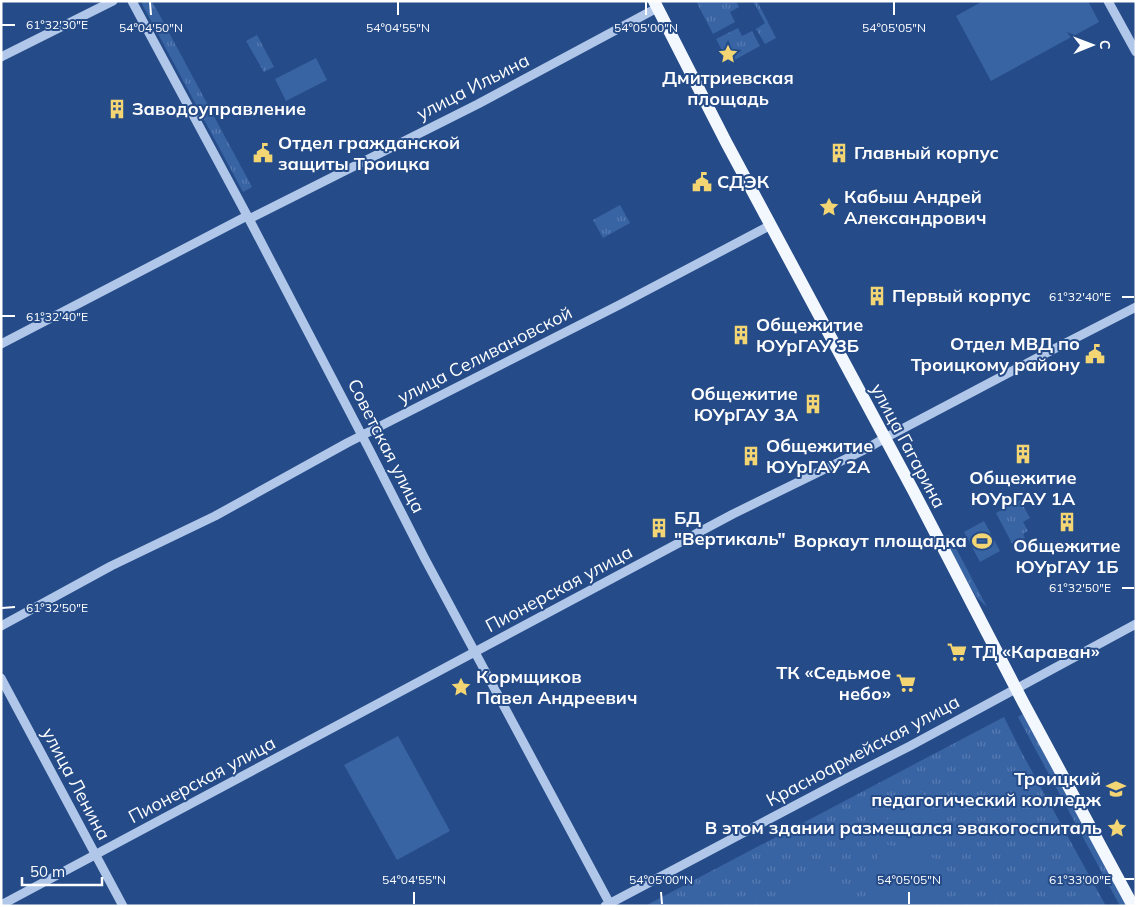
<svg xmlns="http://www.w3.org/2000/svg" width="1137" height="907" font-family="Mulish,sans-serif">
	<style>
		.grass { fill: url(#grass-tufts) }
		.garden { fill: #3964a4 }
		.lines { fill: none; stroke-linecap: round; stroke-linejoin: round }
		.minor { stroke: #b0c7e9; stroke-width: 9 }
		.major { stroke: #f3f7fe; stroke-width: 12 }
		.ticks { fill: none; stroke: #fff; stroke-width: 2 }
		.labels { text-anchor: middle; stroke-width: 4; stroke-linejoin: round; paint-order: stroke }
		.poi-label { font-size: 18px; font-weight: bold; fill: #fff; stroke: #254b88; text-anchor: start }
		.street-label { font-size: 18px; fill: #fff; stroke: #254b88 }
		.ticks-label { font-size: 12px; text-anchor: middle; fill: #fff; stroke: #254b88; stroke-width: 4; stroke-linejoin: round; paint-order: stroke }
	</style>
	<defs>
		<pattern id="grass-tufts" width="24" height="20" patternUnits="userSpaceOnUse" patternTransform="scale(1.25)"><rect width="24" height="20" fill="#3964a4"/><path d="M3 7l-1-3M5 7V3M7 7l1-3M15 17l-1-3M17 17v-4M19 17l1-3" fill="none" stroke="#577bb2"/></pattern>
	</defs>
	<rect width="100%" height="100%" fill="#254b88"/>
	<!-- grass -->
	<g class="grass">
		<path d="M143 1H152L252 187 243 192 142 4Z"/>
		<path d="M696 1H736L739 7 730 12 735 22 713 34Z"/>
		<path d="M753 1H757L776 38 765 44 756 29 765 23Z"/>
		<path d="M738 28 742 36 752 31 760 46 729 63 716 39Z"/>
		<path d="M257 35 274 67 264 72 246 41Z"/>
		<path d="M620 205 630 223 603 238 593 220Z"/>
		<path d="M1020 500 1030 518 1023 522 1028 531 1023 534 1025 538 1019 541 1022 547 1016 551 996 513Z"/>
		<path d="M949 535 987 607 976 597 943 537Z"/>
		<path d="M1023 714 1127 906H1120L1018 717Z"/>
		<path d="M1004 717 1023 755 1106 906H645Z"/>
	</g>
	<!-- garden -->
	<g class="garden">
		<path d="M983 1H1088L1099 22 991 81 956 16Z"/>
		<path d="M316 58 327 80 286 101 275 79Z"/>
		<path d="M984 521 1000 551 980 562 964 532Z"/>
		<path d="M398 736 450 831 397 860 344 765Z"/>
		<path d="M911 790 922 792 927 801 921 813 937 830C942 828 945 828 948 834L942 856 878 835 904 794Z"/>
		<path d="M882 843 936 859 922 906H864Z"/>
		<path d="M828 867 848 906H780L779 902 784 896 789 895 808 870H818Z"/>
	</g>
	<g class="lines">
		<!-- minor -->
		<g class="minor">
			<path d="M132 1 249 219 368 447 425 559 611 906"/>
			<path d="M1108 1 1136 52"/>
			<path d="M1 57 113 1"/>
			<path d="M249 219 478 104 657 8"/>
			<path d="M1 344 247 216"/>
			<path d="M1 626 111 566 215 516 347 443 621 304 771 225"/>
			<path d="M1 678 123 906"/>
			<path d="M1 905 733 514 866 449 885 438 1054 349 1136 307"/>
			<path d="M605 906 847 778 910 746 1136 624"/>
		</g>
		<!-- major -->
		<path class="major" d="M654 1 726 142 914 492 1023 702 1133 906"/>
	</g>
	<!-- ticks -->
	<path class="ticks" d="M150 2 151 15M398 2V15M646 2V15M894 2V15M2 25H15M1122 297H1134M2 316H15M1122 588H1134M2 608 15 607M1122 879H1134M414 892V904M661 892 662 904M909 892V904"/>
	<!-- icons -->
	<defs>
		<symbol id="sight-bare" viewBox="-9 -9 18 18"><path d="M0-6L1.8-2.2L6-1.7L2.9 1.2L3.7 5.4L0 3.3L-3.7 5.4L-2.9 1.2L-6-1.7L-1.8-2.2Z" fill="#f3d574" stroke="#254b88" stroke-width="2.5" paint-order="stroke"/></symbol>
		<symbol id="building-bare" viewBox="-9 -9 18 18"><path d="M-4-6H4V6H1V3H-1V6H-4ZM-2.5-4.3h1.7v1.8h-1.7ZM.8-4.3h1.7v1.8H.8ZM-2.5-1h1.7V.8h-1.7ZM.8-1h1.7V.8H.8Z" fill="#f3d574" stroke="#254b88" stroke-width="2.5" paint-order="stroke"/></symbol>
		<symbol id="civic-bare" viewBox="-9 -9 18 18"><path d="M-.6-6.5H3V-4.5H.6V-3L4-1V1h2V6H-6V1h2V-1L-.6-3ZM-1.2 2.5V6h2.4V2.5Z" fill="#f3d574" stroke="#254b88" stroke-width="2.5" paint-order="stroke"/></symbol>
		<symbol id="stadium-bare" viewBox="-9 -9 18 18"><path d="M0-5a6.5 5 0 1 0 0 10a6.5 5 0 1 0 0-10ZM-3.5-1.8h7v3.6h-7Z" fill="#f3d574" stroke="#254b88" stroke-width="2.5" paint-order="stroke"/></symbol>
		<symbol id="supermarket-bare" viewBox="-9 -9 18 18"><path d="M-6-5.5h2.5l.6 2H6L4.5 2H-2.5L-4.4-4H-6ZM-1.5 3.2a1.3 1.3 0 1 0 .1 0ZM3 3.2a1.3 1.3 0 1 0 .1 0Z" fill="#f3d574" stroke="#254b88" stroke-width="2.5" paint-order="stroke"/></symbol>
		<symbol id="university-bare" viewBox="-9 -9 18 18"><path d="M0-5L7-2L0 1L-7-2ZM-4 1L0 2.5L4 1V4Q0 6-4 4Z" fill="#f3d574" stroke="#254b88" stroke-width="2.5" paint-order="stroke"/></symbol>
	</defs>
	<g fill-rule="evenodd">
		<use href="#sight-bare" x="714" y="40" width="28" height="28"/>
		<use href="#building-bare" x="103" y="95" width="28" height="28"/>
		<use href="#civic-bare" x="249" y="139" width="28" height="28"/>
		<use href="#building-bare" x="825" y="139" width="28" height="28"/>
		<use href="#civic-bare" x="688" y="168" width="28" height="28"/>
		<use href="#sight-bare" x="815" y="193" width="28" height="28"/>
		<use href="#building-bare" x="863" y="282" width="28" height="28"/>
		<use href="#building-bare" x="727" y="321" width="28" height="28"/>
		<use href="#civic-bare" x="1081" y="340" width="28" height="28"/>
		<use href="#building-bare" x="799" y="390" width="28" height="28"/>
		<use href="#building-bare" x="1009" y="440" width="28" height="28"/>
		<use href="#building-bare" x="737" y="442" width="28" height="28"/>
		<use href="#building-bare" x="1053" y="508" width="28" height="28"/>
		<use href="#building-bare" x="645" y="514" width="28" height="28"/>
		<use href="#stadium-bare" x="968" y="527" width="28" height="28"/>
		<use href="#supermarket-bare" x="943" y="638" width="28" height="28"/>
		<use href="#supermarket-bare" x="892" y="669" width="28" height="28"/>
		<use href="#sight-bare" x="447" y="673" width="28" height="28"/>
		<use href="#university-bare" x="1102" y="775" width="28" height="28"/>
		<use href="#sight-bare" x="1103" y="814" width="28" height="28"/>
	</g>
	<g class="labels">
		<!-- poi labels -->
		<g class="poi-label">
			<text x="728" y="84" text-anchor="middle">Дмитриевская<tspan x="728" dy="21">площадь</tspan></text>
			<text x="132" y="115">Заводоуправление</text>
			<text x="278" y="149">Отдел гражданской<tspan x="278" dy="21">защиты Троицка</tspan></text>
			<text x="854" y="159">Главный корпус</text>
			<text x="717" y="188">СДЭК</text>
			<text x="844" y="203">Кабыш Андрей<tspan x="844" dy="21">Александрович</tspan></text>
			<text x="892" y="302">Первый корпус</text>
			<text x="756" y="331">Общежитие<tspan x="756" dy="21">ЮУрГАУ 3Б</tspan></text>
			<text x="1080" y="350" text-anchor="end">Отдел МВД по<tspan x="1080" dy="21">Троицкому району</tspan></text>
			<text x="798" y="400" text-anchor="end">Общежитие<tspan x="798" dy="21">ЮУрГАУ 3А</tspan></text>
			<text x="766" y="452">Общежитие<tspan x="766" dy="21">ЮУрГАУ 2А</tspan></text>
			<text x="1023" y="484" text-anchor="middle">Общежитие<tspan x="1023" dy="21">ЮУрГАУ 1А</tspan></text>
			<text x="674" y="524">БД<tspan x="674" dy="21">"Вертикаль"</tspan></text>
			<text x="967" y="547" text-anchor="end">Воркаут площадка</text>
			<text x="1067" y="552" text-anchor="middle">Общежитие<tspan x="1067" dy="21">ЮУрГАУ 1Б</tspan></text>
			<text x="972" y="658">ТД «Караван»</text>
			<text x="891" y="679" text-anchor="end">ТК «Седьмое<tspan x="891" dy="21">небо»</tspan></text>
			<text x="476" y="683">Кормщиков<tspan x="476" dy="21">Павел Андреевич</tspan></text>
			<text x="1101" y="785" text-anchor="end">Троицкий<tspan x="1101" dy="21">педагогический колледж</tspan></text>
			<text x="1102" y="834" text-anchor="end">В этом здании размещался эвакогоспиталь</text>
		</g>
		<!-- street labels -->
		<g class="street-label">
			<text transform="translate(473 87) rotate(-27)" y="6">улица Ильина</text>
			<text transform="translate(485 355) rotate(-27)" y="6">улица Селивановской</text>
			<text transform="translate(386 446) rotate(63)" y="6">Советская улица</text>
			<text transform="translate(908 446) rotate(62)" y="6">улица Гагарина</text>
			<text transform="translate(559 589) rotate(-28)" y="6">Пионерская улица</text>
			<text transform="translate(863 751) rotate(-28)" y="6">Красноармейская улица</text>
			<text transform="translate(202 780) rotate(-28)" y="6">Пионерская улица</text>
			<text transform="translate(76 784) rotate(62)" y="6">улица Ленина</text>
		</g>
	</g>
	<g class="ticks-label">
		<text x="57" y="29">61°32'30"E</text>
		<text x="151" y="32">54°04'50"N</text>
		<text x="398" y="32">54°04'55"N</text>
		<text x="646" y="32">54°05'00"N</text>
		<text x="894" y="32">54°05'05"N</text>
		<text x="1080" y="301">61°32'40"E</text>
		<text x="57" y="321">61°32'40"E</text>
		<text x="1080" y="592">61°32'50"E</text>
		<text x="57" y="612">61°32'50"E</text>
		<text x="1080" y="884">61°33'00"E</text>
		<text x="414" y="884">54°04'55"N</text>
		<text x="661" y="884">54°05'00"N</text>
		<text x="909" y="884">54°05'05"N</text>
	</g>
	<!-- border -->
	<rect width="1137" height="907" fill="none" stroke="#ffffff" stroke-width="5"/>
	<!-- north arrow -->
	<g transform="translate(1092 45) rotate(89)" stroke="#254b88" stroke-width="4" paint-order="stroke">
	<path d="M0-4L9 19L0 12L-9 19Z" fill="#ffffff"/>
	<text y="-8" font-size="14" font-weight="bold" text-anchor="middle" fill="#ffffff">С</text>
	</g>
	<!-- scale -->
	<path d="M22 877v8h80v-8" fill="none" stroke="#ffffff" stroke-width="2.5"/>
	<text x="30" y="877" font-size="15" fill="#ffffff" stroke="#254b88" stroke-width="4" paint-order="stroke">50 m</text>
</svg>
